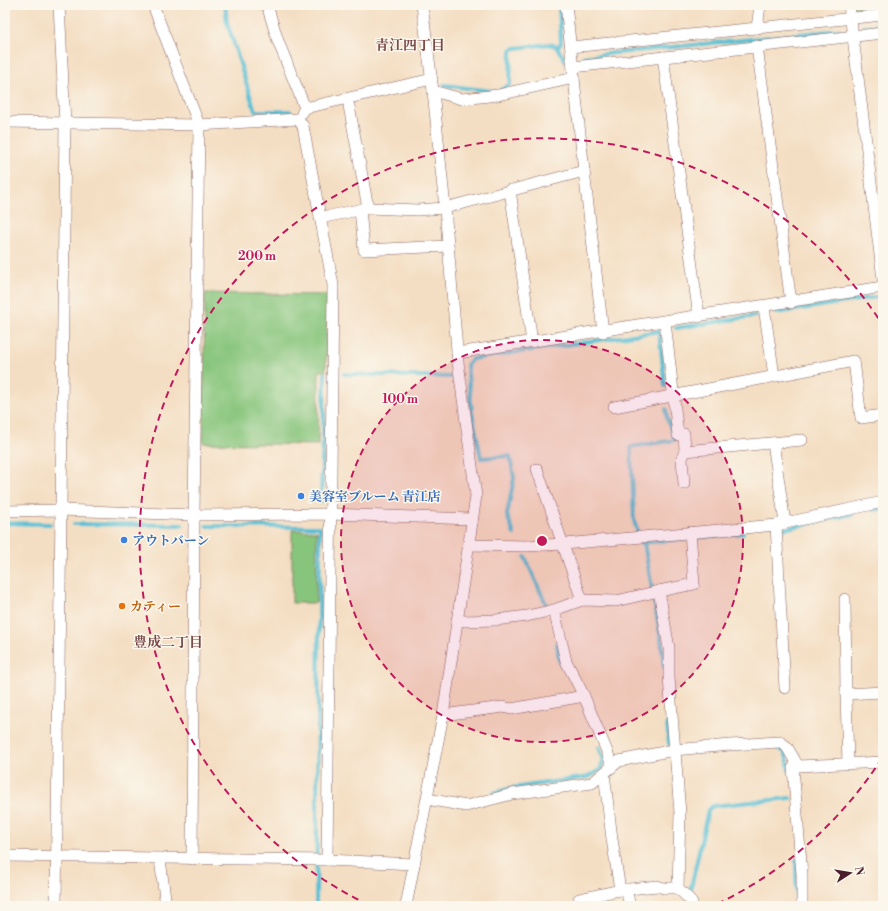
<svg xmlns="http://www.w3.org/2000/svg" width="888" height="911" font-family="'Libre Bodoni','Noto Serif JP',serif">
	<style>
		.green { fill: #87c57c; stroke: #687254 }
		.lines { fill: none; stroke-linecap: round; stroke-linejoin: round }
		.stream { stroke: #58c0d5; stroke-width: 4 }
		.minor-casing { stroke: #866260; stroke-width: 12 }
		.minor { stroke: #fff; stroke-width: 11 }
		.ring { fill: none; stroke: #c2185b; stroke-width: 2; stroke-dasharray: 7 5 }
		.shop-dot { fill: #3f7fe0; stroke: #fbf7ec; stroke-width: 1.5 }
		.food-dot { fill: #e8710a; stroke: #fbf7ec; stroke-width: 1.5 }
		.labels { text-anchor: middle; stroke-width: 3; stroke-linejoin: round; paint-order: stroke }
		.shop-label { font-size: 13px; font-weight: bold; fill: #366cbe; stroke: #fbf7ec; text-anchor: start }
		.food-label { font-size: 13px; font-weight: bold; fill: #c56008; stroke: #fbf7ec; text-anchor: start }
		.neighbourhood-label { font-size: 14px; font-weight: bold; fill: #7a494a; stroke: #fbf7ec }
		.centre { fill: #c2185b; stroke: #fbf7ec; stroke-width: 2 }
		.ring-label { font-size: 12px; text-anchor: middle; font-weight: bold; fill: #c2185b; stroke: #fbf7ec; stroke-width: 3; stroke-linejoin: round; paint-order: stroke }
	</style>
	<rect width="100%" height="100%" fill="#fbf7ec"/>
	<filter id="ink" filterUnits="userSpaceOnUse"><feTurbulence type="fractalNoise" baseFrequency=".025" numOctaves="2"/><feDisplacementMap in="SourceGraphic" scale="8" xChannelSelector="R" yChannelSelector="G"/><feConvolveMatrix kernelMatrix="1 2 1 2 8 2 1 2 1" color-interpolation-filters="sRGB"/></filter>
	<filter id="wash" filterUnits="userSpaceOnUse"><feTurbulence type="fractalNoise" baseFrequency=".012" numOctaves="4" result="noise"/><feDisplacementMap in="SourceGraphic" scale="16" xChannelSelector="R" yChannelSelector="G"/><feGaussianBlur stdDeviation="0.9" result="paint"/><feColorMatrix in="noise" values="0 0 0 0 0 0 0 0 0 0 0 0 0 0 0 0 0 1.4 0 .05"/><feComposite in="paint" operator="in"/></filter>
	<g filter="url(#wash)">
		<rect width="100%" height="100%" fill="#f4dec3"/>
		<!-- green -->
		<g class="green">
			<path d="M853 5H883V12L860 14 854 9Z"/>
			<path d="M205 293 327 295 326 371H319L318 445 203 443Z"/>
			<path d="M292 530 317 531 316 603H292Z"/>
		</g>
		<g class="lines">
			<!-- stream -->
			<g class="stream">
				<path d="M225 5 227 22 255 111H290"/>
				<path d="M863 27 883 25"/>
				<path d="M557 48 561 42 559 5"/>
				<path d="M584 57 606 54 839 30"/>
				<path d="M444 85 492 91"/>
				<path d="M501 90 510 84 511 50 515 48 549 44 556 46 565 60"/>
				<path d="M776 313 883 296"/>
				<path d="M676 328 755 316"/>
				<path d="M659 331 665 386"/>
				<path d="M344 374 450 377"/>
				<path d="M321 502 325 374"/>
				<path d="M874 510 883 508"/>
				<path d="M5 523 50 524"/>
				<path d="M74 524 182 525"/>
				<path d="M206 526 320 527 316 906"/>
				<path d="M778 530 853 514"/>
				<path d="M638 533 634 521 631 447 675 440 667 418 666 409"/>
				<path d="M514 534 507 515 514 478 510 456 481 458 472 413 467 365 472 359 660 331"/>
				<path d="M639 543 743 533"/>
				<path d="M644 543 662 645 664 667"/>
				<path d="M525 557 549 611"/>
				<path d="M557 644 559 660 563 666"/>
				<path d="M667 723 669 744 672 746"/>
				<path d="M774 746 785 752 788 762 789 770"/>
				<path d="M599 747 604 760H606"/>
				<path d="M494 793 512 788 588 777 600 770 604 760"/>
				<path d="M796 860 797 903"/>
				<path d="M689 897 708 810 713 806 790 798"/>
			</g>
		</g>
	</g>
	<g filter="url(#ink)">
		<g class="lines">
			<defs>
				<g id="minor">
					<path d="M153 5 199 125 194 515 192 859"/>
					<path d="M267 5 278 41 305 108 302 113"/>
					<path d="M849 5 883 279"/>
					<path d="M757 28 760 5"/>
					<path d="M757 46 791 303"/>
					<path d="M571 47 883 15"/>
					<path d="M663 57 699 317"/>
					<path d="M573 67 883 33"/>
					<path d="M433 91 462 99 498 95 574 78"/>
					<path d="M349 106 368 208"/>
					<path d="M305 108 432 79"/>
					<path d="M5 122 199 125 298 119 303 126 333 285 327 860"/>
					<path d="M584 171 603 332"/>
					<path d="M510 190 532 342"/>
					<path d="M360 210 364 250 448 246"/>
					<path d="M320 218 368 208 417 210 445 208 584 171 566 5"/>
					<path d="M764 307 774 376"/>
					<path d="M665 322 678 435 684 434 685 451 802 440"/>
					<path d="M457 353 883 287"/>
					<path d="M614 407 854 361 861 418 883 415"/>
					<path d="M773 443 785 523"/>
					<path d="M537 469 582 600"/>
					<path d="M684 484 682 459 685 451"/>
					<path d="M5 511 61 510 194 515 330 514 472 519"/>
					<path d="M776 525 785 688"/>
					<path d="M690 532 694 584 659 591 669 648V678L680 813 678 888 690 900 693 906"/>
					<path d="M469 545 526 546 564 544 776 525 883 502"/>
					<path d="M845 599 846 694 848 764"/>
					<path d="M554 610 566 661 584 696 608 754 612 767"/>
					<path d="M457 620 465 621 496 620 527 616 554 610 582 600 616 601 659 591"/>
					<path d="M846 694 883 692"/>
					<path d="M443 715 503 707 511 709 584 696"/>
					<path d="M798 766 793 768 802 874V906"/>
					<path d="M604 773 612 839 620 890"/>
					<path d="M427 799 466 806 512 794 592 783 619 761 674 750 730 745 780 742 787 747 798 766 883 762"/>
					<path d="M5 856 327 860 414 864"/>
					<path d="M160 859 166 906"/>
					<path d="M626 889 630 906"/>
					<path d="M579 899 620 890 657 886 664 888H678"/>
					<path d="M56 906 61 510 65 123 59 5"/>
					<path d="M406 906 443 715 476 496 458 362 445 208 433 91 422 5"/>
				</g>
			</defs>
			<!-- minor casing -->
			<use href="#minor" class="minor-casing"/>
			<!-- minor -->
			<use href="#minor" class="minor"/>
		</g>
	</g>
	<!-- distance rings -->
	<circle cx="542" cy="541" r="201" fill="#c2185b" fill-opacity=".12"/>
	<g class="ring">
		<circle cx="542" cy="541" r="201"/>
		<path d="M882 758A403 403 0 0 1 715 905M369 905A403 403 0 1 1 882 324"/>
	</g>
	<!-- markers -->
	<g class="shop-dot">
		<circle cx="301" cy="496" r="4"/>
		<circle cx="124" cy="540" r="4"/>
	</g>
	<circle class="food-dot" cx="122" cy="606" r="4"/>
	<g class="labels">
		<!-- shop labels -->
		<g class="shop-label">
			<text x="309" y="501">美容室ブルーム 青江店</text>
			<text x="132" y="545">アウトバーン</text>
		</g>
		<!-- food labels -->
		<g class="food-label">
			<text x="130" y="611">カティー</text>
		</g>
		<!-- neighbourhood labels -->
		<g class="neighbourhood-label">
			<text x="410" y="50">青江四丁目</text>
			<text x="168" y="647">豊成二丁目</text>
		</g>
	</g>
	<circle cx="542" cy="541" r="6" class="centre"/>
	<g class="ring-label">
		<text x="257" y="260">200 m</text>
		<text x="400" y="403">100 m</text>
	</g>
	<!-- margin -->
	<rect width="888" height="911" fill="none" stroke="#fbf7ec" stroke-width="20"/>
	<!-- north arrow -->
	<g transform="translate(850 873) rotate(78)" stroke="#fbf7ec" stroke-width="3" paint-order="stroke">
	<path d="M0-3L7 15L0 10L-7 15Z" fill="#4a1f2b"/>
	<text y="-6" font-size="11" font-weight="bold" text-anchor="middle" fill="#4a1f2b">N</text>
	</g>
</svg>
